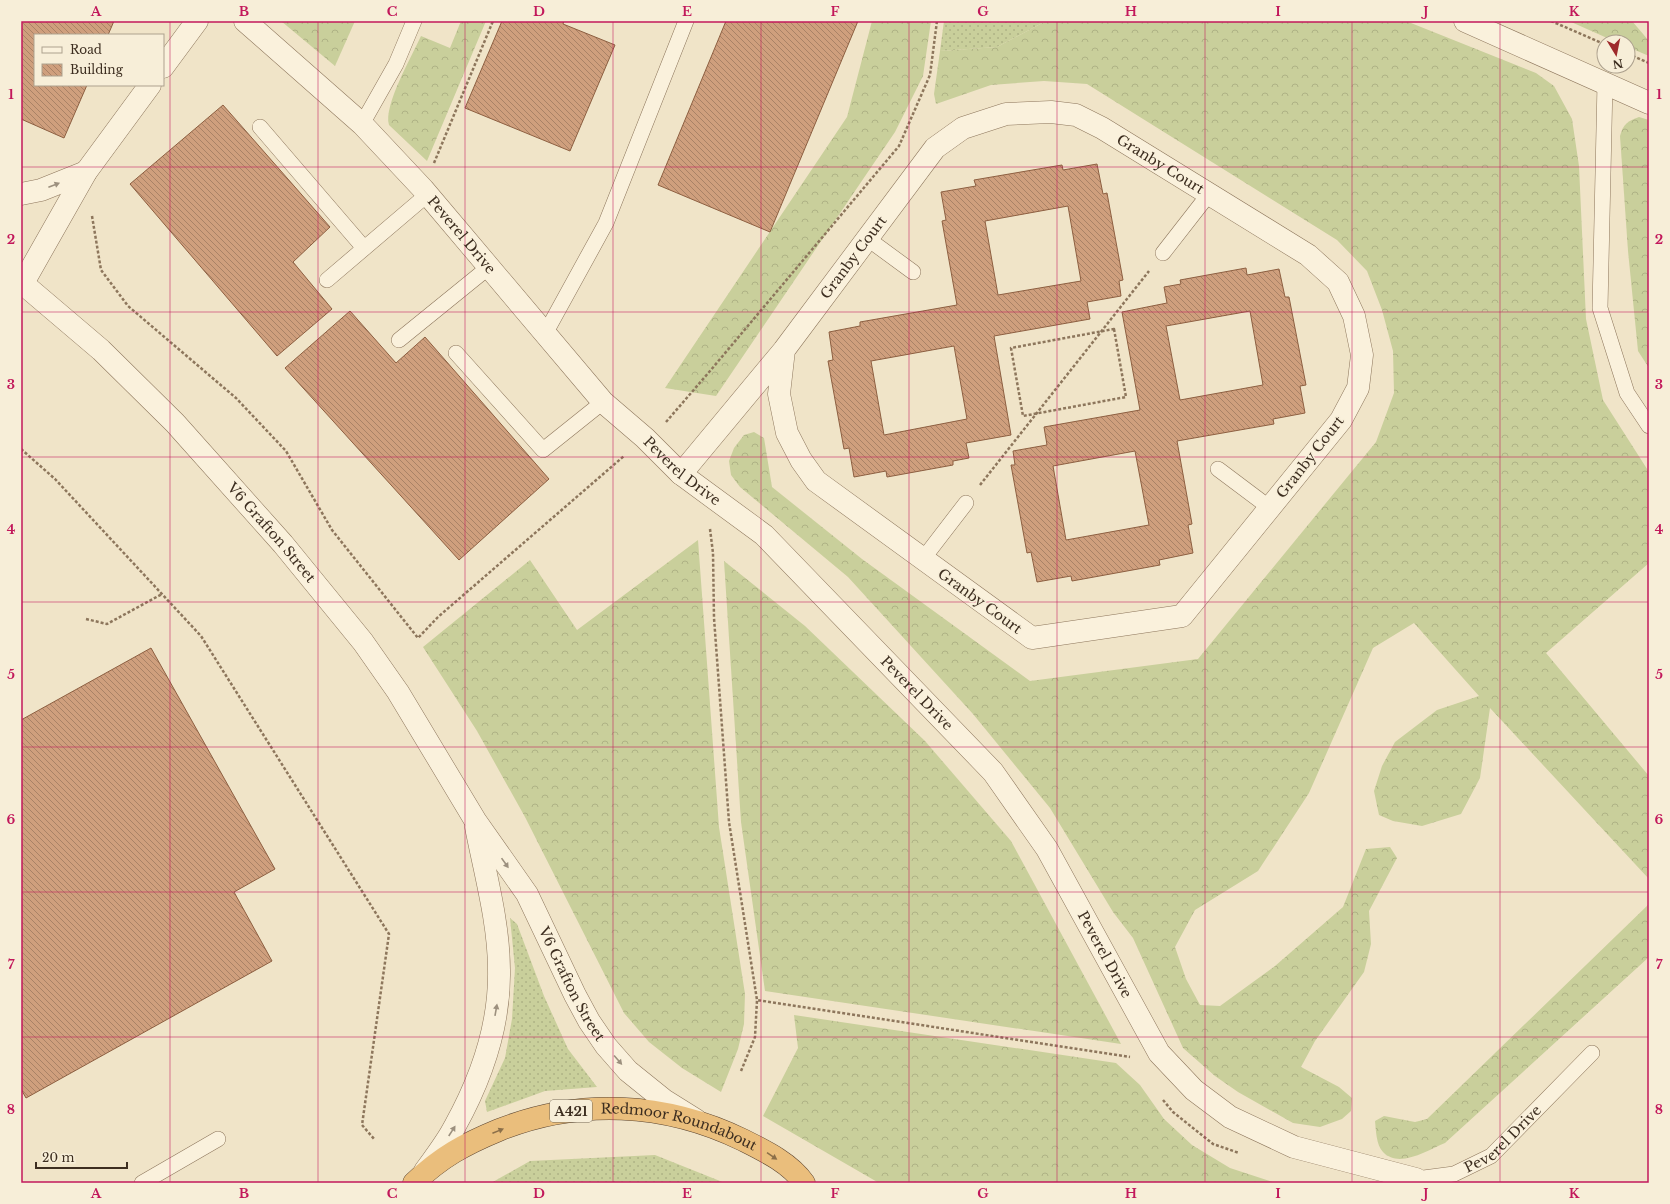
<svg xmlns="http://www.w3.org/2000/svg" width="1670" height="1204" font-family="'Libre Baskerville',serif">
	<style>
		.grass { fill: url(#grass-dots) }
		.forest { fill: url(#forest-crowns) }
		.building { fill: url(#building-back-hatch); stroke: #8d5f41; fill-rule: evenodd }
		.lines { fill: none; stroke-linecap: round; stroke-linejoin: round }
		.service-casing { stroke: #8d765c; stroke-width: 16 }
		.minor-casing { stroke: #8d765c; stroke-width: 23 }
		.tertiary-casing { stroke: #8d765c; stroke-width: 23 }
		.trunk-casing { stroke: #5b4430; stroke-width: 23 }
		.path { stroke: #8d765c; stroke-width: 2.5; stroke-dasharray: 3 2; stroke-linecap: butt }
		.service { stroke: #faf1dc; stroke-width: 15 }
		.minor { stroke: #faf1dc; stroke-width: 22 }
		.tertiary { stroke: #faf1dc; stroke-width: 22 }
		.trunk { stroke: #eabe7c; stroke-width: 22 }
		.oneway { fill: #9c907e }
		.oneway2 { fill: #8b6f49 }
		.grid { fill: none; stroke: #c2185b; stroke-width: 1; stroke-opacity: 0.55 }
		.labels { text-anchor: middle; stroke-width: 3; stroke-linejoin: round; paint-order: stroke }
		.shield { fill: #f7eed8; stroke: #756857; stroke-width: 1 }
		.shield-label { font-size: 13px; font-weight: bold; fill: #3d2e20 }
		.street-label { font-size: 14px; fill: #3d2e20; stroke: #f7eed8 }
		.neatline { fill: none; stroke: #c2185b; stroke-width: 1.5 }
		.grid-label { font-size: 13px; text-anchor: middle; font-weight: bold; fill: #c2185b }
	</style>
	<defs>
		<pattern id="grass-dots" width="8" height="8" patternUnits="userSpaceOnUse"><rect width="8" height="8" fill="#c9cf9b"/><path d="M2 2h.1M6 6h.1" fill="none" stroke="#aeb285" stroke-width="1.8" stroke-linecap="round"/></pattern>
		<pattern id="forest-crowns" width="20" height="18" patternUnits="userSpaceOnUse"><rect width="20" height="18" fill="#c9cf9b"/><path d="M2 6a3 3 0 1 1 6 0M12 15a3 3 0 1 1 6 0" fill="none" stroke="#aeb285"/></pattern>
		<pattern id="building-back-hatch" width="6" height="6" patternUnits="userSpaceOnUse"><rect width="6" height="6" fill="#cf9f7d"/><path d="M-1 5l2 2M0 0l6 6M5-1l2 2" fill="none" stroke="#a98266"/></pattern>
	</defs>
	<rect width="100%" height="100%" fill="#f0e4c8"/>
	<!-- grass -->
	<g class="grass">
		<path d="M944 21H1046L997 47 940 51Z"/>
		<path d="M510 918 517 924 544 996 568 1049 597 1087 545 1091 487 1112 485 1101 505 1058 512 1019 515 968Z"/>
		<path d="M655 1155 725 1183H491L530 1161Z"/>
	</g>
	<!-- forest -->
	<g class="forest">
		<path d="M281 21H355L335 66Z"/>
		<path d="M461 21H486L427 161 389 125C383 106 412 56 421 36L450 48Z"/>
		<path d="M872 21H931L923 76 895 132 716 396 665 388 847 117Z"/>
		<path d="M1046 21H1406L1536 73 1554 86 1572 119 1579 166 1586 319 1603 400 1649 472V563L1546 653 1649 776V879L1490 708 1480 778 1461 814 1422 826 1393 821 1379 815 1374 791 1382 766 1395 742 1437 710 1479 696 1414 623 1373 648 1309 793 1258 871 1195 910 1175 947 1186 979 1200 1005 1220 1006 1275 966 1343 907 1366 849 1390 847 1397 858 1369 911 1371 944 1364 972 1315 1041 1301 1067 1339 1087 1352 1098 1351 1111 1342 1119 1320 1127 1293 1123 1238 1092 1215 1076 1183 1048 1133 938 1113 912 1050 808 973 714 848 577 740 487 731 475 729 461 734 448 744 435 754 432 764 438 772 487 862 559 1030 681 1198 659 1376 442 1394 393 1393 351 1382 310 1367 271 1337 240 1087 84 1044 81 991 85 936 104 934 94 940 51 997 47Z"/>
		<path d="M1569 21H1632L1649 41V56L1628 47V42H1616Z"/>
		<path d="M1639 117 1649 120V368L1638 351 1628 251 1620 136C1623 124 1628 121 1639 117Z"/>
		<path d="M698 540 719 827 745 994 744 1024 738 1049 721 1092 682 1068 649 1042 624 1013 525 817 477 731 423 647 530 560 577 630Z"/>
		<path d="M724 561 805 626 925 741 1011 841 1121 1044 765 991 741 822Z"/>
		<path d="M1649 904V957L1445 1143C1428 1150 1399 1169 1383 1152 1376 1145 1376 1130 1375 1121L1384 1116 1415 1122 1427 1119Z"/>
		<path d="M794 1015 1116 1063 1140 1085 1164 1119 1192 1145 1230 1168 1276 1183H879L763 1116 798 1048Z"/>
	</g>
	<!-- building -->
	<g class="building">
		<path d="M21 21H114L108 35H35V85H87L64 138 21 119Z"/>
		<path d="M502 21H564L563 24 615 45 570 151 465 108Z"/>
		<path d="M726 21H858L770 232 658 185Z"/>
		<path d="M223 105 330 227 293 262 332 309 277 356 130 184Z"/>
		<path d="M1097 164 1103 194 1107 193 1123 280 1119 281 1121 296 1087 302 1090 319 994 336 1011 435 966 443 969 458 953 461V465L887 477 886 471 854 477 849 448 844 449 828 361 833 360 829 332 860 326V322L957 305 942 221 946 220 941 192 976 186 974 180 1062 165 1063 170ZM1068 206 1081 281 998 295 985 221ZM954 346 967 419 884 435 871 361Z"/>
		<path d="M1246 268 1247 275 1279 269 1285 297H1289L1306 385 1300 386 1305 413 1273 419 1274 424 1177 441 1192 524 1188 525 1193 553 1159 560 1160 565 1072 581 1071 576 1037 582 1031 552 1027 553 1011 465H1015L1013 451 1047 445 1044 427 1140 410 1122 312 1167 303 1164 287 1181 284 1180 280ZM1250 311 1263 385 1180 400 1166 326ZM1135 451 1149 525 1066 540 1053 466Z"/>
		<path d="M350 311 396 363 425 337 549 479 459 560 285 368Z"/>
		<path d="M151 648 275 869 234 892 272 961 26 1098 21 1089V720Z"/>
	</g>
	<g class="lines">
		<defs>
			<g id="service">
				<path d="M1605 83 1600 308 1627 393 1649 426"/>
				<path d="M362 124 396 64 414 21"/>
				<path d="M260 127 364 248"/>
				<path d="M868 239 913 272"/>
				<path d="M1163 253 1209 194"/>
				<path d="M327 280 428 194"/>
				<path d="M545 334 606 223 686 21"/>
				<path d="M399 340 489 267"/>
				<path d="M456 353 543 450 603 402"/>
				<path d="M1218 469 1270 508"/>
				<path d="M923 559 966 503"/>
				<path id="s1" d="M1416 1179 1454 1174 1491 1156 1592 1053"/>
				<path d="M142 1183 218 1139"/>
			</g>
			<g id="minor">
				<path id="s2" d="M245 21 362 124 423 189 603 402 645 438 681 474 764 535 993 772 1047 849 1159 1053 1194 1090 1230 1117 1294 1147 1416 1179"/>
				<path d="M163 67 197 21"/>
				<path d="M23 283 86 172 150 85"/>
				<path id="s3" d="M681 474 784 350 935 148 963 128 1006 114 1051 112 1076 115 1102 128 1308 255 1338 282 1354 316 1362 355 1358 388 1341 420 1182 616 1032 638 816 481 801 460 787 433 779 394 784 350"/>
			</g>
			<g id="tertiary">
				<path d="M1465 21 1649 103"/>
				<path d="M21 194 41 190 86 172"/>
				<path id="s4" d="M21 282 101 350 175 423 283 544 363 642 398 692 475 820 527 894 575 995 589 1021 606 1046 628 1071 664 1100 696 1120"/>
				<path d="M425 1171C435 1157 447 1142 455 1126 481 1079 500 1024 499 970 499 923 485 873 476 827"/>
			</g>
			<g id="trunk">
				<path id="s5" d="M414 1183C441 1157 465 1144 499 1130 579 1098 665 1102 743 1140 765 1151 790 1163 804 1183"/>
			</g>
		</defs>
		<!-- service casing -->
		<use href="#service" class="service-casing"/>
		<!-- minor casing -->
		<use href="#minor" class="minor-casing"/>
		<!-- tertiary casing -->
		<use href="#tertiary" class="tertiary-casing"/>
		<!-- trunk casing -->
		<use href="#trunk" class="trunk-casing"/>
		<!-- path -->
		<g class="path">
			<path d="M1551 21 1604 44"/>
			<path d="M1628 54 1649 63"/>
			<path d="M434 163 493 21"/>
			<path d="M92 216 101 270 128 306 236 398 286 451 332 530 418 638 438 617 624 456"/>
			<path d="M1114 329 1126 397 1023 416 1011 348Z"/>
			<path d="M666 422 710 371 899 146 930 75 937 21"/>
			<path d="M21 449 55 479 201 636 389 934 362 1125 375 1140"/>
			<path d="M980 485 1149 271"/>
			<path d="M710 529 713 553 714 618 729 822 757 1000"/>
			<path d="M86 619 107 624 162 594"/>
			<path d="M741 1071 755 1037 757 1000 1130 1057"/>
			<path d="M1163 1100 1173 1112 1213 1144 1239 1153"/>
		</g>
		<!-- service -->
		<use href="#service" class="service"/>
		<!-- minor -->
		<use href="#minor" class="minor"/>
		<!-- tertiary -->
		<use href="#tertiary" class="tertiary"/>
		<!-- trunk -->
		<use href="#trunk" class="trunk"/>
	</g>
	<!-- one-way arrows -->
	<defs><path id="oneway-solid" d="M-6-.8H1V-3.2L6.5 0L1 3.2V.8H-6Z"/></defs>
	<g class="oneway">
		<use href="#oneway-solid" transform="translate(54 185) rotate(-21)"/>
		<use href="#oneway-solid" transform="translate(505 863) rotate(55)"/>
		<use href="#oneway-solid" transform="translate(496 1010) rotate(-80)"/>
		<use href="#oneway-solid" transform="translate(618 1060) rotate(49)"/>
		<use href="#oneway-solid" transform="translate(452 1131) rotate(-57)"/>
	</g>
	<g class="oneway2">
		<use href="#oneway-solid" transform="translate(498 1131) rotate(-22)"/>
		<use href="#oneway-solid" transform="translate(772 1156) rotate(34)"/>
	</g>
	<!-- grid -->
	<path class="grid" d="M170 21V1183M318 21V1183M465 21V1183M613 21V1183M761 21V1183M909 21V1183M1057 21V1183M1205 21V1183M1352 21V1183M1500 21V1183M21 167H1649M21 312H1649M21 457H1649M21 602H1649M21 747H1649M21 892H1649M21 1037H1649"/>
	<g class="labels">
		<!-- shield labels -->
		<rect class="shield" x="550" y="1100" width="42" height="22" rx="3"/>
		<g class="shield-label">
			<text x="571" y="1116">A421</text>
		</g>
		<!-- street labels -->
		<g class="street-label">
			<text dy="5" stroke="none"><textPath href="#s3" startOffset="661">Granby Court</textPath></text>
			<text dy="5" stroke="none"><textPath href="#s2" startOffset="305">Peverel Drive</textPath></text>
			<text dy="5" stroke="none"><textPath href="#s3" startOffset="277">Granby Court</textPath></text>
			<text transform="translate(1310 457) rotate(-52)" y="5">Granby Court</text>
			<text dy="5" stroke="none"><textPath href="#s2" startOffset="629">Peverel Drive</textPath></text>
			<text dy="5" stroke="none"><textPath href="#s4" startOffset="355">V6 Grafton Street</textPath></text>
			<text transform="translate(980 601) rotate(36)" y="5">Granby Court</text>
			<text dy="5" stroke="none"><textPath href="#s2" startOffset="953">Peverel Drive</textPath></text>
			<text dy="5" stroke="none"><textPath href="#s2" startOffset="1277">Peverel Drive</textPath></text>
			<text dy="5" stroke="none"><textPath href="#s4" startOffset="899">V6 Grafton Street</textPath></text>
			<text dy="5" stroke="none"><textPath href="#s5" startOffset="286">Redmoor Roundabout</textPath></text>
			<text dy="5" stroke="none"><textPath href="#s1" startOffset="99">Peverel Drive</textPath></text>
		</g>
	</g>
	<!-- border -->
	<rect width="1670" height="1204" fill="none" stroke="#f7eed8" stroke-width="44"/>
	<!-- legend -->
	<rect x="34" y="34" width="130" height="52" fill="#f7eed8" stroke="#ada18e"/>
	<rect x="42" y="47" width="20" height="6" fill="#faf1dc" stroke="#ada18e"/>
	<text x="70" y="54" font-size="12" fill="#3d2e20">Road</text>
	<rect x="42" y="64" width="20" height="12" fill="url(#building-back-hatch)" stroke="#ada18e"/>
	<text x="70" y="74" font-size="12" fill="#3d2e20">Building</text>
	<!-- north arrow -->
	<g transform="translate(1616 54) rotate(170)"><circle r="19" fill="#f7eed8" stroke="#ada18e"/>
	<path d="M0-3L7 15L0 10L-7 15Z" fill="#9e2a2b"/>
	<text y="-6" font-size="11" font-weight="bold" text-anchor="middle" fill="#3d2e20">N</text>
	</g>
	<!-- scale -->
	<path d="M36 1162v6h91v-6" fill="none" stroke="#3d2e20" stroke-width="2"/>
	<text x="42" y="1162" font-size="12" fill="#3d2e20" stroke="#f7eed8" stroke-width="3" paint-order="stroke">20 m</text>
	<rect x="22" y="22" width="1626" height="1160" class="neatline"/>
	<g class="grid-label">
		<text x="96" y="16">A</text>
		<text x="244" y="16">B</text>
		<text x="392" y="16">C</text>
		<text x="539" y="16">D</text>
		<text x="687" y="16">E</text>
		<text x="835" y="16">F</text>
		<text x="983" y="16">G</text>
		<text x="1131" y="16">H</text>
		<text x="1278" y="16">I</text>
		<text x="1426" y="16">J</text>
		<text x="1574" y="16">K</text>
		<text x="11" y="99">1</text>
		<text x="1659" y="99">1</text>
		<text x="11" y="244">2</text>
		<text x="1659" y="244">2</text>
		<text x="11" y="389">3</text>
		<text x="1659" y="389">3</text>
		<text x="11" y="534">4</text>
		<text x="1659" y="534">4</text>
		<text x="11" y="679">5</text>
		<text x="1659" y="679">5</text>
		<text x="11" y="824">6</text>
		<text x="1659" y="824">6</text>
		<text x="11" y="969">7</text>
		<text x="1659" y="969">7</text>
		<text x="11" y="1114">8</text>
		<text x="1659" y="1114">8</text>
		<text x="96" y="1198">A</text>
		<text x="244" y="1198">B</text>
		<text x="392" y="1198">C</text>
		<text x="539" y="1198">D</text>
		<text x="687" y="1198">E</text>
		<text x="835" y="1198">F</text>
		<text x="983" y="1198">G</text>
		<text x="1131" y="1198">H</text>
		<text x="1278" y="1198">I</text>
		<text x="1426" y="1198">J</text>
		<text x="1574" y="1198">K</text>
	</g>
</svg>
